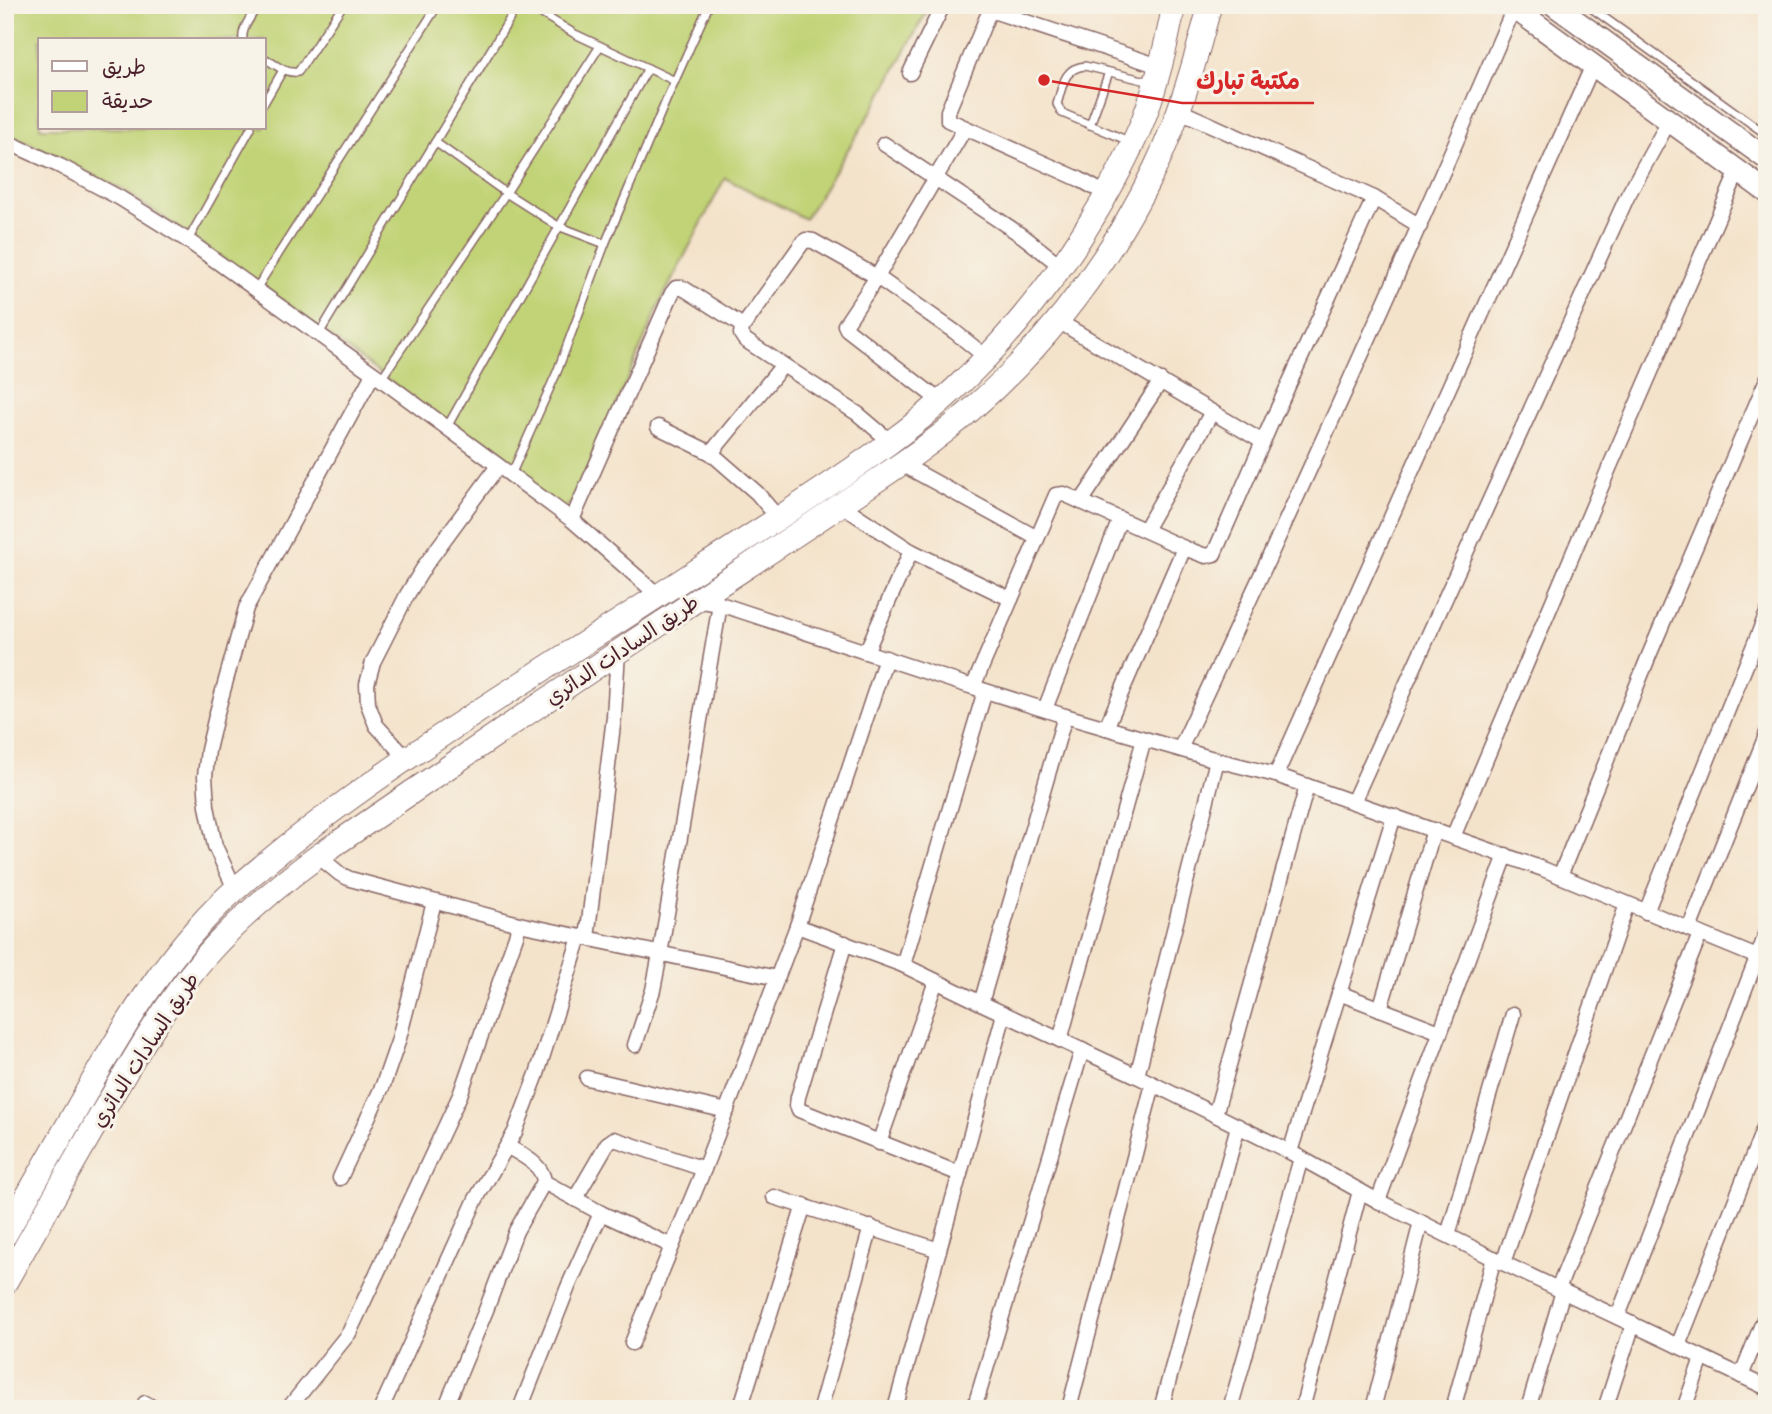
<svg xmlns="http://www.w3.org/2000/svg" width="1772" height="1414" font-family="'Balsamiq Sans','Playpen Sans Arabic',sans-serif">
	<style>
		.green { fill: #c1d376; stroke: #867950; stroke-width: 2; fill-rule: evenodd }
		.lines { fill: none; stroke-linecap: round; stroke-linejoin: round }
		.service-casing { stroke: #866463; stroke-width: 10 }
		.minor-casing { stroke: #866463; stroke-width: 17 }
		.primary-casing { stroke: #866463; stroke-width: 24 }
		.trunk-casing { stroke: #866463; stroke-width: 25 }
		.service { stroke: #fff; stroke-width: 7 }
		.minor { stroke: #fff; stroke-width: 14 }
		.primary { stroke: #fff; stroke-width: 21 }
		.trunk { stroke: #fff; stroke-width: 23 }
		.labels { text-anchor: middle; stroke-width: 6; stroke-linejoin: round; paint-order: stroke }
		.street-label { font-size: 21px; fill: #4a1f2b; stroke: #f7f3e8 }
		.leader { fill: none; stroke: #d62828; stroke-width: 2.5 }
		.callout-dot { fill: #d62828; stroke: #f7f3e8; stroke-width: 2.5 }
		.callout-label { font-size: 23px; text-anchor: middle; font-weight: bold; fill: #d62828; stroke: #f7f3e8; stroke-width: 6; stroke-linejoin: round; paint-order: stroke }
	</style>
	<rect width="100%" height="100%" fill="#f7f3e8"/>
	<filter id="ink" filterUnits="userSpaceOnUse"><feTurbulence type="fractalNoise" baseFrequency=".0143" numOctaves="2"/><feDisplacementMap in="SourceGraphic" scale="14" xChannelSelector="R" yChannelSelector="G"/><feConvolveMatrix kernelMatrix="1 2 1 2 8 2 1 2 1" color-interpolation-filters="sRGB"/></filter>
	<filter id="wash" filterUnits="userSpaceOnUse"><feTurbulence type="fractalNoise" baseFrequency=".00686" numOctaves="4" result="noise"/><feDisplacementMap in="SourceGraphic" scale="28" xChannelSelector="R" yChannelSelector="G"/><feGaussianBlur stdDeviation="1.57" result="paint"/><feColorMatrix in="noise" values="0 0 0 0 0 0 0 0 0 0 0 0 0 0 0 0 0 1.4 0 .05"/><feComposite in="paint" operator="in"/></filter>
	<g filter="url(#wash)">
		<rect width="100%" height="100%" fill="#f4e3cb"/>
		<!-- green -->
		<path class="green" d="M5 5H930L881 96 805 219 725 178 660 303 577 497 563 510 265 288 125 191 27 142 5 134ZM40 40H264V128H40Z"/>
	</g>
	<g filter="url(#ink)">
		<g class="lines">
			<defs>
				<g id="service">
					<path d="M527 5 575 34 675 81"/>
					<path d="M1587 5 1767 135"/>
					<path d="M243 40C241 28 252 16 258 5"/>
					<path d="M264 58C275 64 285 74 298 72L343 5"/>
					<path d="M264 103 283 70"/>
					<path d="M1090 125 1109 72"/>
					<path d="M435 142 506 193 558 226 605 244"/>
					<path d="M1131 142 1062 113 1057 104C1063 86 1063 68 1085 66L1151 82"/>
					<path d="M188 240 251 128"/>
					<path d="M256 289 438 5"/>
					<path d="M319 334 518 5"/>
					<path d="M381 379 506 193 600 46"/>
					<path d="M447 427 648 68"/>
					<path d="M511 475 557 372 605 244 668 96 709 5"/>
				</g>
				<g id="minor">
					<path d="M910 73 943 5"/>
					<path d="M1180 111 1374 198 1420 226"/>
					<path d="M5 141 60 166 120 198 187 240 381 379 572 520 659 596"/>
					<path d="M884 144 1024 237 1061 266"/>
					<path d="M1106 194 1079 179 948 120V111L987 17 991 12H996L1159 66"/>
					<path d="M1058 321 1263 442"/>
					<path d="M940 401 847 329 845 325 877 277 965 128"/>
					<path d="M658 427 711 453 757 493 778 518"/>
					<path d="M891 442 858 414 745 340 741 334 742 328 803 242 806 240 813 241 877 277 955 332 986 357"/>
					<path d="M711 453 783 365"/>
					<path d="M902 464 1037 538"/>
					<path d="M1081 502 1161 381"/>
					<path d="M841 505 911 551 1011 599"/>
					<path d="M572 520 672 293 676 288H683L743 326"/>
					<path d="M1145 530 1212 412"/>
					<path d="M696 600 720 604 957 682 1065 716 1217 760 1276 775 1543 869 1767 961"/>
					<path d="M866 652 911 551"/>
					<path d="M973 687 1056 495 1064 494 1184 548 1206 556 1214 554 1272 421 1374 198"/>
					<path d="M1045 709 1120 519"/>
					<path d="M1106 728 1184 548"/>
					<path d="M1180 749C1295 504 1407 257 1514 8"/>
					<path d="M406 758 376 725 368 704 367 684 373 662 407 595 426 564 498 466"/>
					<path d="M1276 775 1593 65"/>
					<path d="M1353 802 1627 197 1669 121"/>
					<path d="M1453 837 1610 466 1738 171"/>
					<path d="M1560 876 1650 653 1767 379"/>
					<path d="M235 889 215 846 207 806 205 776 208 750 216 716 246 608 373 374"/>
					<path d="M1646 912 1767 613"/>
					<path d="M519 924 777 978"/>
					<path d="M797 926 903 965 981 1003 1137 1076 1290 1152 1378 1201 1503 1263 1767 1388"/>
					<path d="M1689 929 1767 733"/>
					<path d="M587 938 614 717 618 651"/>
					<path d="M845 943 798 1097 797 1105 799 1110 960 1174"/>
					<path d="M903 965 985 691"/>
					<path d="M1339 993 1440 1032"/>
					<path d="M981 1003 1065 716"/>
					<path d="M1380 1009 1434 830"/>
					<path d="M1060 1040 1144 739"/>
					<path d="M635 1045 653 990 660 954 720 604"/>
					<path d="M1137 1076 1217 760"/>
					<path d="M587 1078 727 1111"/>
					<path d="M1215 1115 1307 786"/>
					<path d="M879 1143 936 981"/>
					<path d="M507 1146C521 1155 543 1164 544 1182L601 1213 672 1246"/>
					<path d="M1290 1152 1394 816"/>
					<path d="M340 1178 383 1085 398 1042 434 902"/>
					<path d="M774 1197 939 1250"/>
					<path d="M575 1199 607 1144 614 1139 704 1169"/>
					<path d="M1378 1201 1506 855"/>
					<path d="M1448 1235 1513 1014"/>
					<path d="M1503 1263 1627 904"/>
					<path d="M1558 1289 1700 934"/>
					<path d="M1618 1316 1767 932"/>
					<path d="M632 1343 704 1169 797 926 886 658"/>
					<path d="M1678 1346 1767 1120"/>
					<path d="M1741 1376 1767 1312"/>
					<path d="M145 1403 155 1409"/>
					<path d="M288 1409 349 1333 460 1095 516 936 519 924 350 879 340 874 318 856"/>
					<path d="M381 1409 476 1199 515 1132 537 1074 580 937"/>
					<path d="M445 1409 486 1310 516 1231 544 1182"/>
					<path d="M520 1409 568 1287 601 1213"/>
					<path d="M743 1409 742 1403 804 1205"/>
					<path d="M820 1409 871 1227"/>
					<path d="M895 1409 1004 1014"/>
					<path d="M974 1409 1082 1050"/>
					<path d="M1069 1409 1153 1084"/>
					<path d="M1161 1409 1238 1126"/>
					<path d="M1230 1409 1301 1158"/>
					<path d="M1302 1409 1360 1191"/>
					<path d="M1373 1409 1421 1222"/>
					<path d="M1453 1409 1494 1258"/>
					<path d="M1528 1409 1563 1291"/>
					<path d="M1605 1409 1633 1324"/>
					<path d="M1684 1409 1702 1358"/>
				</g>
				<g id="primary">
					<path d="M1510 5 1767 192"/>
					<path d="M1554 5 1767 159"/>
				</g>
				<g id="trunk">
					<path d="M5 1235C31 1189 57 1143 83 1098 126 1022 172 945 238 887 321 814 415 752 508 692 574 650 641 607 707 564 768 525 830 486 889 443 983 375 1061 280 1115 179 1126 158 1137 137 1145 115 1158 80 1167 42 1174 5"/>
					<path d="M5 1283C36 1229 67 1175 98 1120 130 1065 162 1008 203 959 237 920 276 887 318 856 438 775 556 692 677 613 737 573 798 534 858 493 897 467 936 441 971 410 1048 343 1110 260 1155 168 1180 116 1195 61 1210 5"/>
				</g>
			</defs>
			<!-- service casing -->
			<use href="#service" class="service-casing"/>
			<!-- minor casing -->
			<use href="#minor" class="minor-casing"/>
			<!-- primary casing -->
			<use href="#primary" class="primary-casing"/>
			<!-- trunk casing -->
			<use href="#trunk" class="trunk-casing"/>
			<!-- service -->
			<use href="#service" class="service"/>
			<!-- minor -->
			<use href="#minor" class="minor"/>
			<!-- primary -->
			<use href="#primary" class="primary"/>
			<!-- trunk -->
			<use href="#trunk" class="trunk"/>
		</g>
	</g>
	<g class="labels">
		<!-- street labels -->
		<g class="street-label">
			<text transform="translate(622 650) rotate(-34)" y="7">طريق السادات الدائري</text>
			<text transform="translate(145 1050) rotate(-57)" y="7">طريق السادات الدائري</text>
		</g>
	</g>
	<!-- callouts -->
	<path class="leader" d="M1044 80L1182 103H1314"/>
	<circle class="callout-dot" cx="1044" cy="80" r="7"/>
	<g class="callout-label">
		<text x="1248" y="89">مكتبة تبارك</text>
	</g>
	<!-- margin -->
	<rect width="1772" height="1414" fill="none" stroke="#f7f3e8" stroke-width="28"/>
	<!-- legend -->
	<rect x="38" y="38" width="228" height="91" fill="#f7f3e8" stroke="#b29e9c" stroke-width="2"/>
	<rect x="52" y="61" width="35" height="10" fill="#ffffff" stroke="#b29e9c" stroke-width="2"/>
	<text x="102" y="74" font-size="21" fill="#4a1f2b">طريق</text>
	<rect x="52" y="91" width="35" height="21" fill="#c1d376" stroke="#b29e9c" stroke-width="2"/>
	<text x="102" y="108" font-size="21" fill="#4a1f2b">حديقة</text>
</svg>
